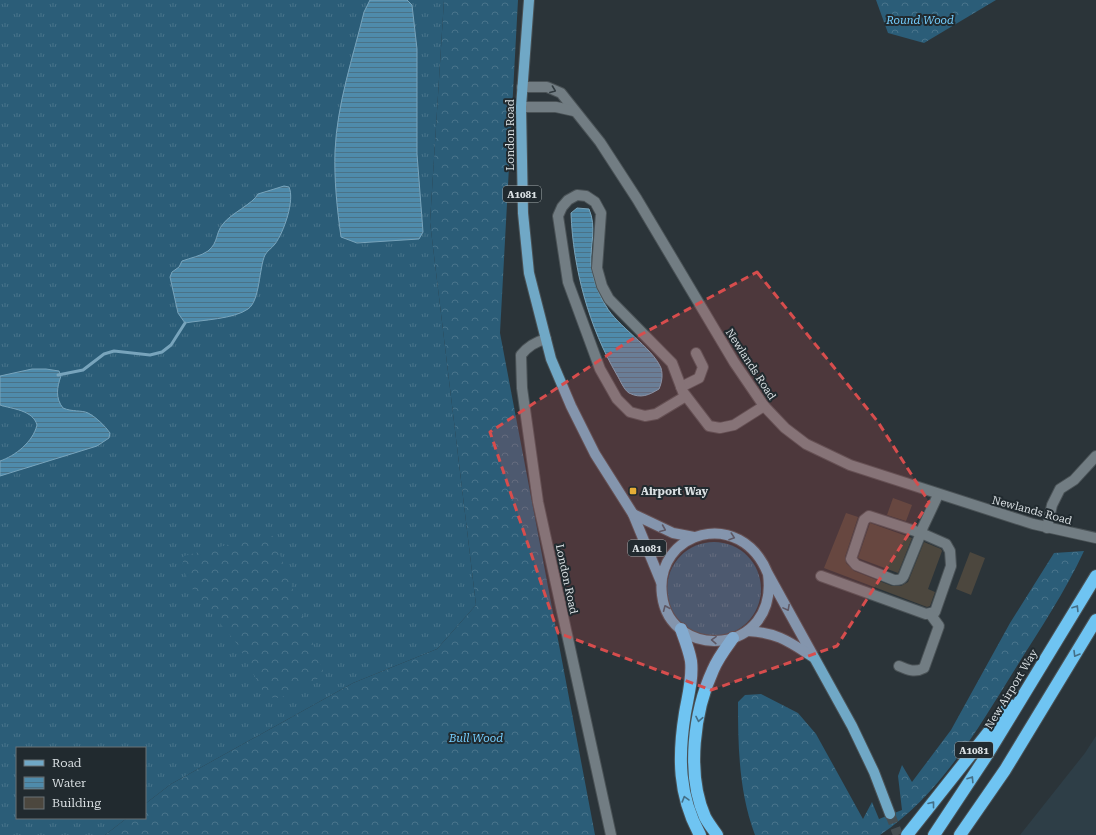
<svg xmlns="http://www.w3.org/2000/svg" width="1096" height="835" font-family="'Roboto Serif',serif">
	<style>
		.built { fill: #2e3e47 }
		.grass { fill: url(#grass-tufts) }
		.forest { fill: url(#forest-crowns) }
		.water { fill: url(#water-rules); stroke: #78a4bc }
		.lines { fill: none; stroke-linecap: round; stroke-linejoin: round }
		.stream { stroke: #78a4bc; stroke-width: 3 }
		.building { fill: #4c473e }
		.major-tunnel { stroke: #454e52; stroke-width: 10; stroke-dasharray: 10 5; stroke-linecap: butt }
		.minor-casing { stroke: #4a5256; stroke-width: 12 }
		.major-casing { stroke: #4a5256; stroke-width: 12 }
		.highway-casing { stroke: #4a5256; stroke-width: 14 }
		.minor { stroke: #727d83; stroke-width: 10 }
		.major { stroke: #70a8c6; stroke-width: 10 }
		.highway { stroke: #6fc4f2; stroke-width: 12 }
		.oneway { stroke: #313b40 }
		.oneway2 { stroke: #415c6b }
		.oneway3 { stroke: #446f87 }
		.marked { fill: #d74d4d; fill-opacity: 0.2; stroke: #d74d4d; stroke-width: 3; stroke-dasharray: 8 5; stroke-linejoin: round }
		.poi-dot { fill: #e5ad36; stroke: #212a2f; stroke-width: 1.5 }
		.labels { text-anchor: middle; stroke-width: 4; stroke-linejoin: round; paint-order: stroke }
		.shield { fill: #212a2f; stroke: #a2a9ac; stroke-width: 1 }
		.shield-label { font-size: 10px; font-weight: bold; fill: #d9dfe2 }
		.park-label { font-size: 11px; font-style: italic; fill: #75cefe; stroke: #212a2f }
		.street-label { font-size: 11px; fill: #d9dfe2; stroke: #212a2f }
		.poi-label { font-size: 11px; font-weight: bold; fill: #d9dfe2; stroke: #212a2f; text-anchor: start }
	</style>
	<defs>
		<pattern id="grass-tufts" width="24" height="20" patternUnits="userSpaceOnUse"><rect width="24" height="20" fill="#2b5d78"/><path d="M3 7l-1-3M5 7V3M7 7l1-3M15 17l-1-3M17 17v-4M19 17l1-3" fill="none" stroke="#49748b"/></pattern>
		<pattern id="forest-crowns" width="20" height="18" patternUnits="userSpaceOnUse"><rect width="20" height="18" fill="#2b5d78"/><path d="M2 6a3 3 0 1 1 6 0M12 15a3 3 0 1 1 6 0" fill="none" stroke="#49748b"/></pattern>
		<pattern id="water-rules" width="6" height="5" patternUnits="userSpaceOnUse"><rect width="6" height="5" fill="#4f8bab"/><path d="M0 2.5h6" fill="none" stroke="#4a7287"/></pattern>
	</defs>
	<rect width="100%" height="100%" fill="#2b3439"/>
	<!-- built -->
	<path class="built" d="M1096 736V835H1020L1085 753Z"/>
	<!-- grass -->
	<g class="grass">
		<path d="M0 0H444L430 222 476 605 437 649 353 683 171 784 145 804V748H17V818H127L105 835H0Z"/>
		<circle cx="714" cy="589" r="47"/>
	</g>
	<!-- forest -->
	<g class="forest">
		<path d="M444 0H518L500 333 595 835H105L127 818H145V804L171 784 353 683 437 649 476 605 430 222Z"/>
		<path d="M876 0H996L924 43 888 33Z"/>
		<path d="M266 535 273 536 323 671 319 678 280 698 266 697 238 645 194 592 182 567 184 556Z"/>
		<path d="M1084 551C1065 592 1040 629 1017 666 979 727 941 794 880 835H755C739 792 738 748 738 702L745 695 761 694 798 713 816 734 863 819 872 802 879 819 902 810 898 776 902 765 912 782 951 730 1010 623 1054 553Z"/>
	</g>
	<!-- water -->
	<g class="water">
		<path d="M370 0H407L412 5 417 49V154L423 232 419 239 357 243 341 237C337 209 334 179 335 151 337 104 353 57 364 12Z"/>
		<path d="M284 186 289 187C295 200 284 232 275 244 272 248 267 251 265 255 259 268 260 301 248 309 234 319 202 320 185 323L178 313 170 277 172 272 179 267 182 261C190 258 201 256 208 251 219 242 215 233 223 224 230 214 254 203 258 194Z"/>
		<path d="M577 208 589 209C597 227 590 245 591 264 593 280 598 293 606 306 617 326 652 347 661 368 663 375 662 382 659 389 649 395 641 399 629 393 624 390 620 380 617 375 589 327 573 269 571 213Z"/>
		<path d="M32 369H46L59 371 61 376C57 387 55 398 63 408 72 412 82 410 88 413 96 417 105 426 110 433L109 438 97 446 0 476V461C15 456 33 442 37 425 33 410 12 409 0 405V376Z"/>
	</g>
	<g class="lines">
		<!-- stream -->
		<path class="stream" d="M58 375 83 370 104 354 114 351 150 355 162 352 171 345 185 323"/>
	</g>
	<!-- building -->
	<g class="building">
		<path d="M893 498 912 505 906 521 887 515Z"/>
		<path d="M846 513 858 517 845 557 846 563 854 571 892 586H901L908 582 924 542 941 549 942 551 928 589 935 592 930 606 927 607 824 568Z"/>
		<path d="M870 523 912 538 898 573 858 558Z"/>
		<path d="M970 552 985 558 971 595 956 589Z"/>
	</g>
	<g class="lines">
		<!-- major-tunnel -->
		<path class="major-tunnel" d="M890 814 898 835"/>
		<defs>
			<g id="minor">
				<path d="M522 87H547L561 93 600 142 637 199 734 362 764 406 785 428 806 444 850 465 1033 524 1096 538"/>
				<path d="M521 107H556L574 111"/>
				<path d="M546 339C535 342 528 346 521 355L522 388 538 502 611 835"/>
				<path d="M681 387 699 378 703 367 696 353"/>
				<path d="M686 396 656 414 645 416 630 412 617 399 600 369 568 282 558 216 562 207 568 200 577 195 586 196 595 202 601 213 597 268 602 286 609 299 672 363 683 392 709 426 720 428 734 425 764 406"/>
				<path d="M1047 528 1052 505 1060 489 1074 480 1096 456"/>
				<path d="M821 576 926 614 935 612 951 566 950 551 946 544 921 533 869 516 864 520 851 559 856 565 894 580C899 580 902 580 904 575L921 533 923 527 938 495"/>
				<path d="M899 666C908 670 915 673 924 668L939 626 931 615"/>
			</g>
			<g id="major">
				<path d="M529 0 521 107 523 213 529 273 551 359 571 406 595 454 633 514 661 582"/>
				<path d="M633 514 673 533 694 537"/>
				<path d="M768 574C779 656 670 662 662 595 654 531 741 506 768 574L852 726 874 772 890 814"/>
				<path d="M748 631C778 633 788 641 813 657"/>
			</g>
			<g id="highway">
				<path d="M681 629C685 640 689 650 691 661 693 678 688 696 685 713 678 756 678 795 700 835"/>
				<path d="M717 835C713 829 708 823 705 817 686 774 694 711 713 670 718 658 725 649 733 638"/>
				<path d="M907 835 1010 705"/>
				<path d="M934 835 987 755 1096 576"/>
				<path d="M960 835 1005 770 1096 620"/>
			</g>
		</defs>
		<!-- minor casing -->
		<use href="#minor" class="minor-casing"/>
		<!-- major casing -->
		<use href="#major" class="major-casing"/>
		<!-- highway casing -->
		<use href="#highway" class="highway-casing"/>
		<!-- minor -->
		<use href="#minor" class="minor"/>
		<!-- major -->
		<use href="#major" class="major"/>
		<!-- highway -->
		<use href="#highway" class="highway"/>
	</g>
	<!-- one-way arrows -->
	<defs><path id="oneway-chevron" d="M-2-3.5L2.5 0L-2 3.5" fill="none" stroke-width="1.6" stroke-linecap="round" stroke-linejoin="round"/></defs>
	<use class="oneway" href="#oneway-chevron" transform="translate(553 90) rotate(21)"/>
	<g class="oneway2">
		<use href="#oneway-chevron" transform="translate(663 529) rotate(23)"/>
		<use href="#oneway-chevron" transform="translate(732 537) rotate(19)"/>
		<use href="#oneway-chevron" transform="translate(666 608) rotate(-113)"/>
		<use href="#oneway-chevron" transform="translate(787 608) rotate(62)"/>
		<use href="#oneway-chevron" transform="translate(714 640) rotate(-178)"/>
	</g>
	<g class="oneway3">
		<use href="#oneway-chevron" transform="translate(1076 608) rotate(-58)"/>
		<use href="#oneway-chevron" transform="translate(1076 654) rotate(121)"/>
		<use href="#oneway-chevron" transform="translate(699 719) rotate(101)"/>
		<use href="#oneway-chevron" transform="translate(971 779) rotate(-57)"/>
		<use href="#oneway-chevron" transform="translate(685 799) rotate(-106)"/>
		<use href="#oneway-chevron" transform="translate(932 804) rotate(-52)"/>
	</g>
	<!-- marked area -->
	<path class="marked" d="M757 272 878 422 929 502 837 646 711 690 558 633 490 432 629 341Z"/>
	<!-- markers -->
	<rect class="poi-dot" x="629" y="487" width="8" height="8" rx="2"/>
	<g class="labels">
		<!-- shield labels -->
		<g class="shield">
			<rect x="503" y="186" width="38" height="16" rx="3"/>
			<rect x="628" y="540" width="38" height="16" rx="3"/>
			<rect x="955" y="742" width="38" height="16" rx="3"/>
		</g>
		<g class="shield-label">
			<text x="522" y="198">A1081</text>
			<text x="647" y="552">A1081</text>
			<text x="974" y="754">A1081</text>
		</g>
		<!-- park labels -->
		<g class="park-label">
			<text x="920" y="24">Round Wood</text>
			<text x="476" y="742">Bull Wood</text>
		</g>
		<!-- street labels -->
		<g class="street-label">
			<text transform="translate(510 135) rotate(-90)" y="4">London Road</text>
			<text transform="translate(751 364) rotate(57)" y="4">Newlands Road</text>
			<text transform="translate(1032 510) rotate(15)" y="4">Newlands Road</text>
			<text transform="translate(567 579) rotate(78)" y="4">London Road</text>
			<text transform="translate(1011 689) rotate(-59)" y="4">New Airport Way</text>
		</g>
		<!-- poi labels -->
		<g class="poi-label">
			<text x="641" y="495">Airport Way</text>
		</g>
	</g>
	<!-- legend -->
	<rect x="16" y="747" width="130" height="72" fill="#212a2f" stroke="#6b7277"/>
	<rect x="24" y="760" width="20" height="6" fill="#70a8c6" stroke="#6b7277"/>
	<text x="52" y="767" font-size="12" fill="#d9dfe2">Road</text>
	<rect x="24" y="777" width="20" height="12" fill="url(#water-rules)" stroke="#6b7277"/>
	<text x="52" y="787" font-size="12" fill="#d9dfe2">Water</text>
	<rect x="24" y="797" width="20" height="12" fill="#4c473e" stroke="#6b7277"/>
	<text x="52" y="807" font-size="12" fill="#d9dfe2">Building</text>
</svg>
